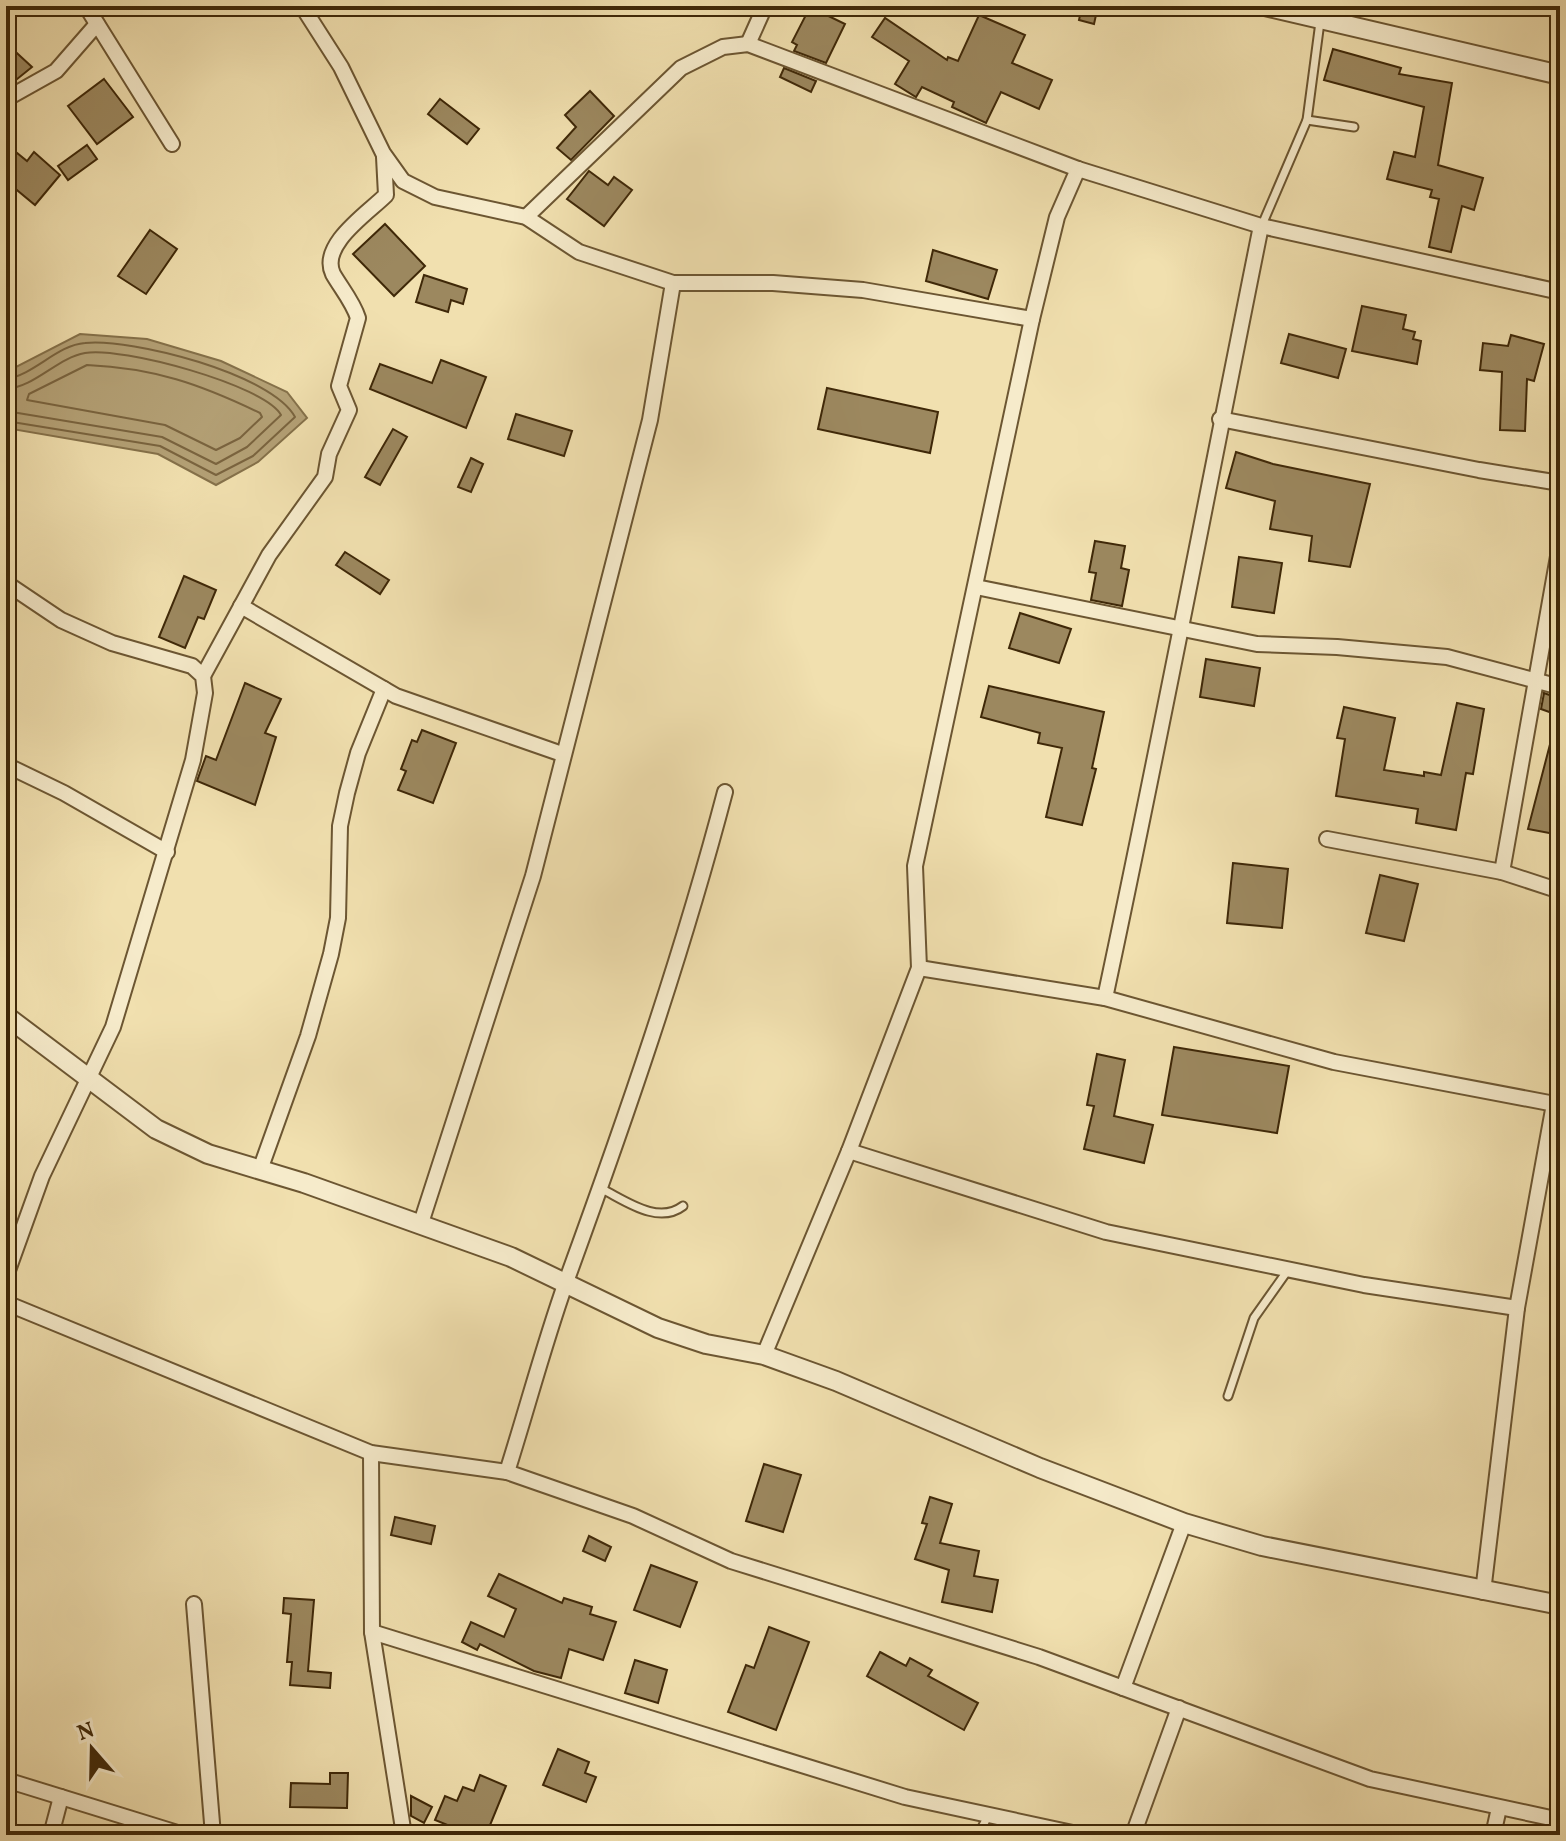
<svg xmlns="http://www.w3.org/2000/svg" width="1566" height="1841" font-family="Vollkorn,serif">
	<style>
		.water { fill: #b4a176; stroke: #85714a; stroke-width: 2 }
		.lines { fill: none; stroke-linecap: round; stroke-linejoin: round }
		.shore { stroke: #7a643f; stroke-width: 2 }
		.building { fill: #9c885f; stroke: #3f2808; stroke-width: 2 }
		.service-casing { stroke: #6c5632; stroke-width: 11 }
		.minor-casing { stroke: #6c5632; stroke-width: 18 }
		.tertiary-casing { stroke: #6c5632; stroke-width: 22 }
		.service { stroke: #f6ebcb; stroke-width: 7 }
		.minor { stroke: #f6ebcb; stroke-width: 14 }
		.tertiary { stroke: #f6ebcb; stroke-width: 18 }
	</style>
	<rect width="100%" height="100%" fill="#f1e0af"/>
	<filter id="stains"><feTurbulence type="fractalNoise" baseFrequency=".0025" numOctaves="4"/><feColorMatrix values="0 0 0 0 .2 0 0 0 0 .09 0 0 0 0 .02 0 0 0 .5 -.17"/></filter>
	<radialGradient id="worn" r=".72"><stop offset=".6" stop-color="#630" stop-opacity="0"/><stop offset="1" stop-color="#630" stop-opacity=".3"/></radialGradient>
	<!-- water -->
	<path class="water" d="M80 334 147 339 221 361 287 392 307 418 258 462 216 485 158 454 6 428V372Z"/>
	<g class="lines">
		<!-- shore -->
		<g class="shore">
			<path d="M87 365C154 368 200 384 260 413L262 417 240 438 216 450 165 425 27 400 29 394Z"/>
			<path d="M6 379C34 375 57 345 85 343 132 338 272 374 295 417L253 456 216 475 160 446 6 421"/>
			<path d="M6 389C35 387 57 358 85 353 120 346 265 385 281 415L247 447 216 464 162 437 6 411"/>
		</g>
	</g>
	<!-- building -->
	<g class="building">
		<path d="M1082 6H1098L1094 24 1079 20Z"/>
		<path d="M810 7 845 24 826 63 794 51 797 45 792 42Z"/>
		<path d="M979 15 1025 35 1012 63 1052 80 1039 109 1001 92 986 123 952 107 954 102 922 87 916 97 895 84 909 61 872 37 885 18 947 60 948 57 958 61Z"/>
		<path d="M6 43 32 67 6 88Z"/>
		<path d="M1333 49 1401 68 1399 74 1452 83 1438 165 1483 178 1474 210 1462 206 1451 252 1429 247 1439 199 1430 197 1432 190 1387 179 1394 152 1415 157 1424 107 1324 80Z"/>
		<path d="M784 68 816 81 811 92 780 77Z"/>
		<path d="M104 79 133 117 97 144 68 106Z"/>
		<path d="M590 91 614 116 571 160 557 148 576 127 565 115Z"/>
		<path d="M440 99 479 129 467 144 428 114Z"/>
		<path d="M87 145 97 159 68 180 58 166Z"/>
		<path d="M34 152 60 175 35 205 6 181V167L17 153 27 161Z"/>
		<path d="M589 171 608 185 614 177 632 190 604 226 567 199Z"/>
		<path d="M385 224 425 266 394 296 353 254Z"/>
		<path d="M150 230 177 249 146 294 118 276Z"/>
		<path d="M933 250 997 270 988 299 926 281Z"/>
		<path d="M424 275 467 289 463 304 451 300 448 312 416 302Z"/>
		<path d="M1362 306 1406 315 1403 329 1415 332 1413 339 1421 341 1417 364 1352 351Z"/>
		<path d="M1289 334 1346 349 1338 378 1281 363Z"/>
		<path d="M1511 335 1544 344 1534 381 1527 379 1525 431 1500 430 1502 372 1480 370 1483 343 1508 346Z"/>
		<path d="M441 360 486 377 466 428 370 389 380 364 432 383Z"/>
		<path d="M827 388 938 412 930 453 818 429Z"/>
		<path d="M516 414 572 431 564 456 508 439Z"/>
		<path d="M393 429 407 437 380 485 365 477Z"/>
		<path d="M1236 452 1273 464 1370 484 1350 567 1309 561 1312 536 1270 529 1275 501 1226 488Z"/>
		<path d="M471 458 483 464 471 492 458 487Z"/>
		<path d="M1095 541 1125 546 1121 568 1129 570 1122 606 1091 600 1096 573 1089 572Z"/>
		<path d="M345 552 389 580 380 594 336 565Z"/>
		<path d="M1239 557 1282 563 1274 613 1232 607Z"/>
		<path d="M184 576 216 590 204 619 198 617 185 648 159 637Z"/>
		<path d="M1020 613 1071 629 1059 663 1009 648Z"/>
		<path d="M1206 659 1260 668 1254 706 1200 697Z"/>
		<path d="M245 683 281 699 265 733 276 737 255 805 197 781 206 756 216 760Z"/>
		<path d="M989 686 1104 712 1092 768 1096 769 1082 825 1046 817 1062 748 1038 743 1040 733 981 717Z"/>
		<path d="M1544 693 1558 698 1552 713 1541 709Z"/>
		<path d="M1457 703 1484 709 1473 774 1466 773 1456 830 1416 823 1418 809 1336 796 1345 739 1337 738 1344 707 1395 718 1384 770 1424 776V772L1441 775Z"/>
		<path d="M1554 729 1560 730V835L1528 829Z"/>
		<path d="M422 730 456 743 433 803 398 790 406 771 401 769 412 740 417 742Z"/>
		<path d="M1233 863 1288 869 1282 928 1227 923Z"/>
		<path d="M1380 875 1418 884 1404 941 1366 933Z"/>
		<path d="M1174 1047 1289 1066 1277 1133 1162 1115Z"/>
		<path d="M1097 1054 1125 1060 1114 1116 1153 1125 1144 1163 1084 1149 1094 1106 1087 1105Z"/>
		<path d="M764 1464 801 1475 783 1532 746 1521Z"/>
		<path d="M930 1497 952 1504 940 1543 979 1551 974 1576 998 1580 992 1612 942 1602 949 1570 915 1559 927 1524 922 1523Z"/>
		<path d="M395 1517 435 1526 431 1544 391 1535Z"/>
		<path d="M589 1536 611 1547 605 1561 583 1551Z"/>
		<path d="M651 1565 697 1582 680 1627 634 1610Z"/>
		<path d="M499 1574 562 1603 564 1598 592 1607 590 1614 616 1622 603 1660 569 1649 561 1678 534 1671 480 1644 477 1650 462 1642 471 1622 504 1637 516 1609 488 1596Z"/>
		<path d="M284 1598 314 1600 308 1671 331 1673 330 1688 290 1685 292 1662H287L291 1614 283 1613Z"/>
		<path d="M769 1627 809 1642 776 1730 728 1712 746 1665 754 1668Z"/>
		<path d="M880 1652 906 1666 910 1658 932 1670 928 1676 978 1703 964 1730 867 1676Z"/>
		<path d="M635 1660 667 1670 658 1703 625 1693Z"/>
		<path d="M558 1749 589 1762 585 1773 596 1777 586 1802 543 1785Z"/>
		<path d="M330 1773H348L347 1808 290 1807 291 1783 330 1784Z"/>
		<path d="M480 1775 506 1786 486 1835H472L435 1820 445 1796 457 1801 463 1787 474 1791Z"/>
		<path d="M411 1796 432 1807 424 1823 411 1816Z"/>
	</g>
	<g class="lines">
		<defs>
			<g id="service">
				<path d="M1307 120 1354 127"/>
				<path d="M1262 225 1307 120 1320 22"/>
				<path d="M602 1189C626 1201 658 1225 683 1206"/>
				<path d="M1228 1396 1254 1318 1288 1270"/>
				<path d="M978 1835 988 1816"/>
			</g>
			<g id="minor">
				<path d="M86 6 172 144"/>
				<path d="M302 6 341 67 383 153 403 181 435 197 526 217 579 252 673 283H773L863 290 1032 319"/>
				<path d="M748 44 765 6"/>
				<path d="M6 99 56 71 97 24"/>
				<path d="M526 217 681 68 723 47 748 44 1078 169 1261 226 1560 292"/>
				<path d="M1220 419 1479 470 1560 483"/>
				<path d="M6 583 61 620 112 643 192 666 203 676 205 693 193 760 113 1027 42 1176 6 1276"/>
				<path d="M976 587 1257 644 1337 647 1447 657 1560 687"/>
				<path d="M241 606 396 696 562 754"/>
				<path d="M203 676 269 555 325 477 329 454 349 410 339 386 358 318C353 302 341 288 333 274 319 245 368 213 386 195L384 157"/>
				<path d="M6 765 64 793 167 852"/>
				<path d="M1327 839 1502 872 1560 891"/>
				<path d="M1502 872 1560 545"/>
				<path d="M919 968 1105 998 1334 1062 1560 1105"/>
				<path d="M1105 998C1160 741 1209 484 1261 226"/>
				<path d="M849 1151 1106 1232 1364 1285 1517 1308"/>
				<path d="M260 1170 308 1036 331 954 338 918 340 826 347 793 358 753 384 689"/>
				<path d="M421 1223 533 876 650 420 673 283"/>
				<path d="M6 1303 371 1453 507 1472 633 1516 731 1561 1039 1657 1370 1779 1560 1820"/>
				<path d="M764 1355 849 1151 919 968 915 866 1032 319 1057 217 1078 169"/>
				<path d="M371 1453 372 1632 404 1835"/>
				<path d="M507 1472C527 1409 544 1344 566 1282 625 1120 681 959 725 792"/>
				<path d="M1483 1592 1517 1308 1554 1104"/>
				<path d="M194 1604 213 1835"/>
				<path d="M372 1632 905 1797 1082 1835"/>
				<path d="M1123 1688 1184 1523"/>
				<path d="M6 1780 184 1835"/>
				<path d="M51 1835 61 1797"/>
				<path d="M1133 1835 1179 1708"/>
				<path d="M1493 1835 1499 1808"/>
			</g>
			<g id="tertiary">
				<path d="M1265 6 1560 75"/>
				<path d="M6 1016 156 1129 208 1154 304 1183 511 1257 658 1328 706 1344 764 1355 836 1381 1040 1468 1184 1523 1262 1546 1560 1605"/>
			</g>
		</defs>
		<!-- service casing -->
		<use href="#service" class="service-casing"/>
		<!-- minor casing -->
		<use href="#minor" class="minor-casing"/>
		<!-- tertiary casing -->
		<use href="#tertiary" class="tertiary-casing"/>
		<!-- service -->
		<use href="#service" class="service"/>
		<!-- minor -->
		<use href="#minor" class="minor"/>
		<!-- tertiary -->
		<use href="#tertiary" class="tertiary"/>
	</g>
	<!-- margin -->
	<rect width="1566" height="1841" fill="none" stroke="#f1e0af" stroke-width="32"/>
	<rect x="8" y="8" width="1550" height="1825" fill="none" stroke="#3f2808" stroke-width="4"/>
	<rect x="16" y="16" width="1534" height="1809" fill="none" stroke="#3f2808" stroke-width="2"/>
	<!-- north arrow -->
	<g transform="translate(92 1749) rotate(340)" stroke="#f6ebcb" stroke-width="6" paint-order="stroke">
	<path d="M0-6L14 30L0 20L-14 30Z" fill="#3f2808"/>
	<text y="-12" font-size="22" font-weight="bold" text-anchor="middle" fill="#3f2808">N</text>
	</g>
	<rect width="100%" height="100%" filter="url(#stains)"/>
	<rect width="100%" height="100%" fill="url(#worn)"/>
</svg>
